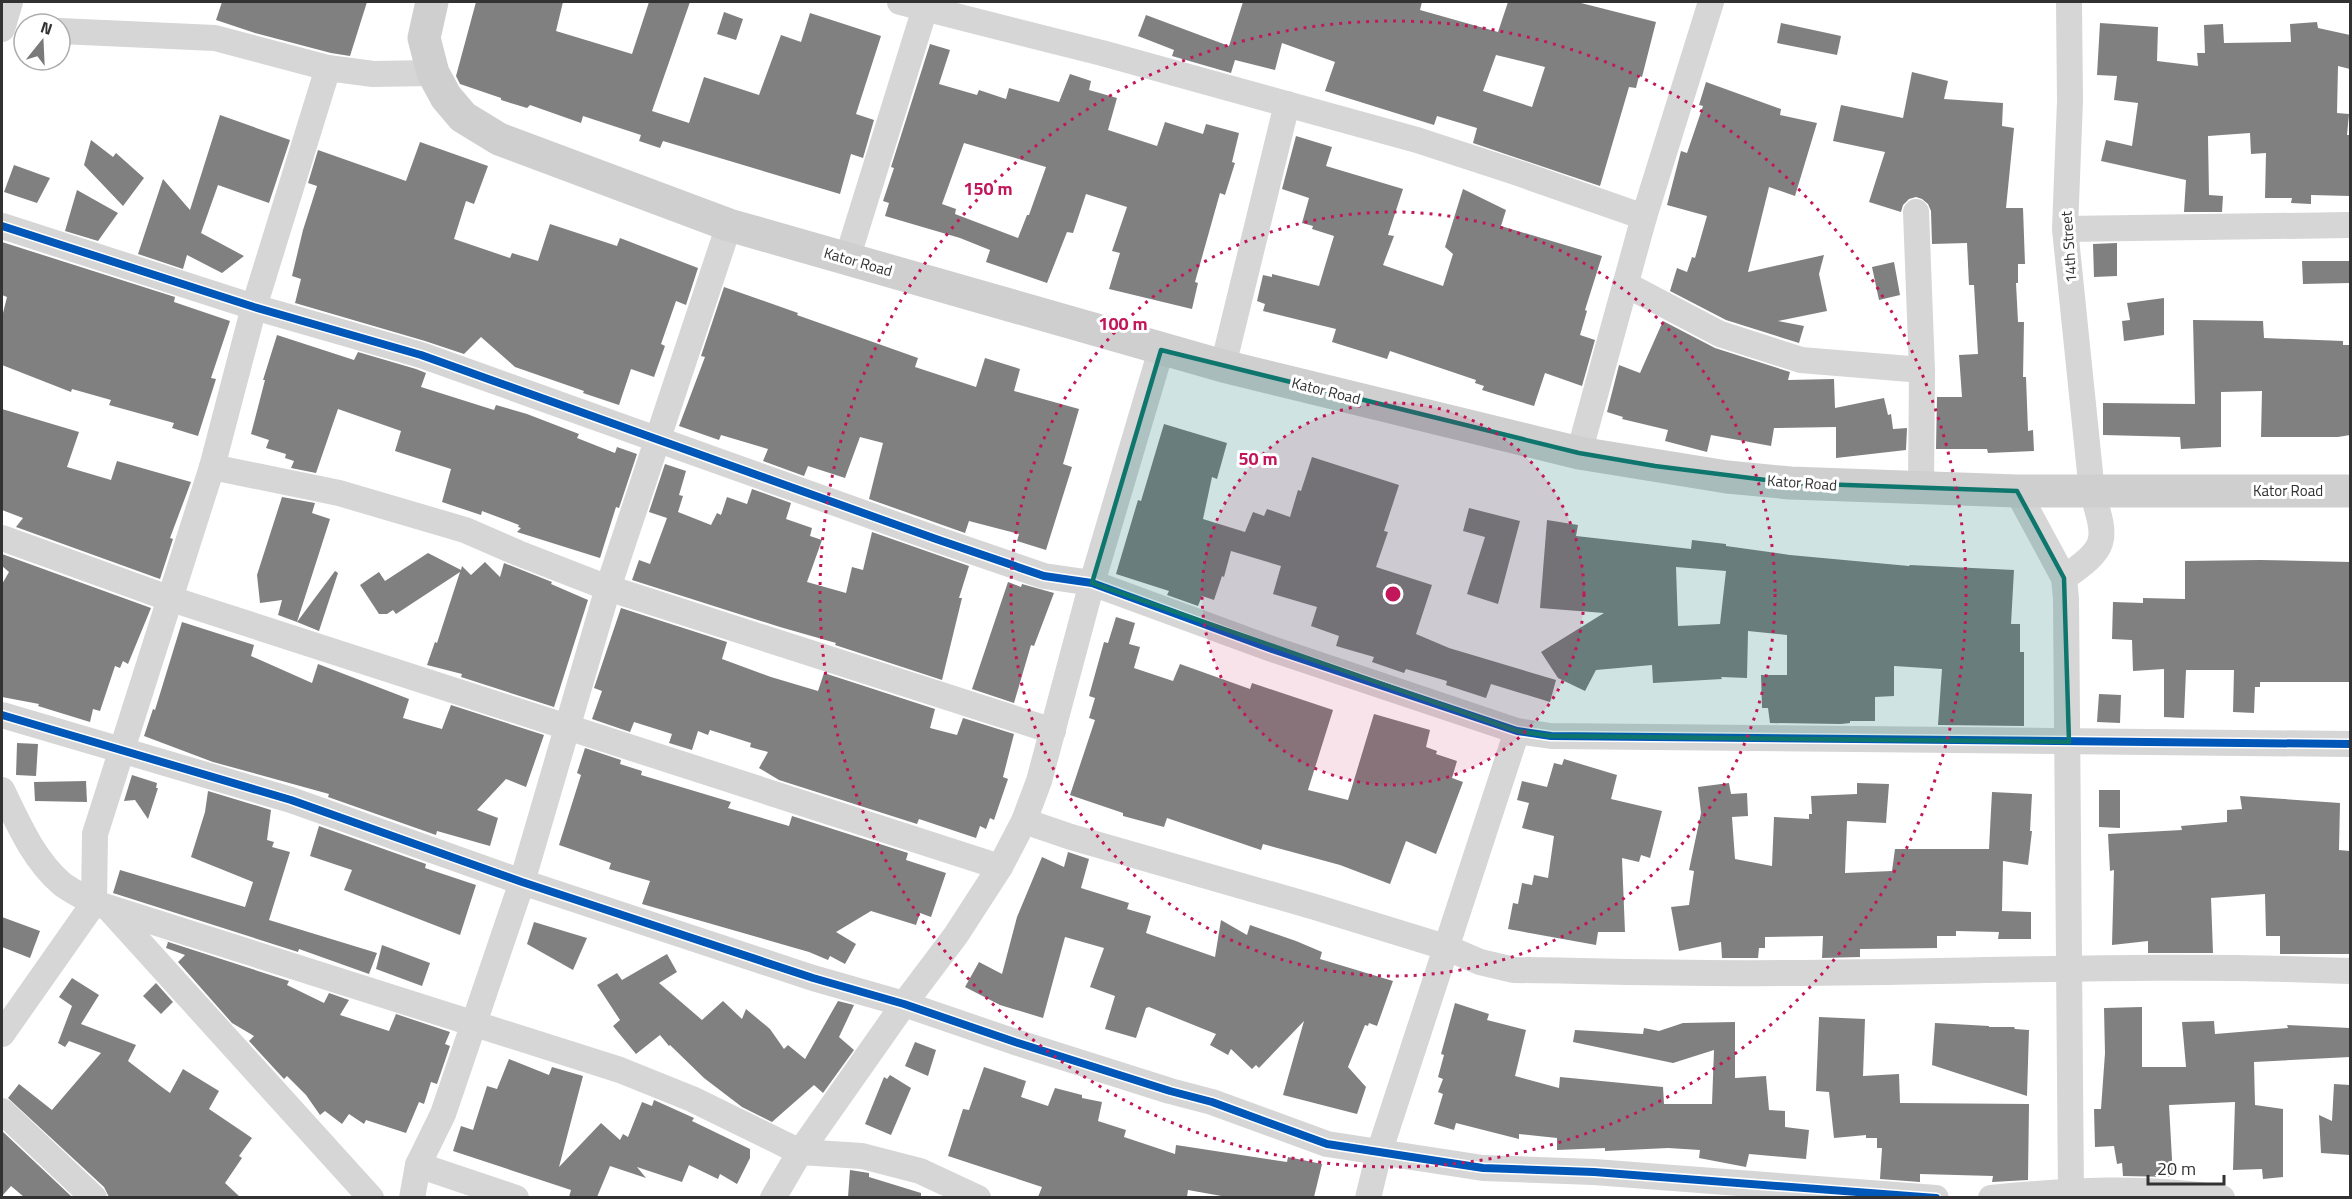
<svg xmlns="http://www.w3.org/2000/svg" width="2352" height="1199" font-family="'Titillium Web',sans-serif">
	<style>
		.building { fill: #808080; fill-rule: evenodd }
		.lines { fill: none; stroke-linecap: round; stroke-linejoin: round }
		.minor { stroke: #d6d6d6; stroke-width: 26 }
		.secondary { stroke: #cfcfcf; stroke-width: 33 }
		.cycleway-casing { stroke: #fff; stroke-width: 11 }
		.cycleway { stroke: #0057b8; stroke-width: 8 }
		.marked { fill: #0f766e; fill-opacity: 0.2; stroke: #0f766e; stroke-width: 4.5; stroke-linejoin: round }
		.ring { fill: none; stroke: #c2185b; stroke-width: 3; stroke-dasharray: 3 6 }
		.labels { text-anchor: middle; stroke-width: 6; stroke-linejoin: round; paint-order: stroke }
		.street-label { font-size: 15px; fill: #323232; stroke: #fff }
		.centre { fill: #c2185b; stroke: #fff; stroke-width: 3 }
		.ring-label { font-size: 18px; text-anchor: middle; font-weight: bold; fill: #c2185b; stroke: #fff; stroke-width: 6; stroke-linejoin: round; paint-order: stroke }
	</style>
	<rect width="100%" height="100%" fill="#fff"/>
	<!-- building -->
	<g class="building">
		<path d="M222 2H367L350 56 331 53 255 33 216 20Z"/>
		<path d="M476 2H563L556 31 632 54 649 2H690L652 111 689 123 704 77 759 95 781 35 801 42 810 13 881 36 856 114 874 120 863 158 851 154 840 194 663 141 660 148 639 141 641 135 583 116 581 123 530 105 527 108 501 100V98L460 84 456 76Z"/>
		<path d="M1243 2H1422L1420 10 1498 32 1508 2H1577L1656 22 1642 77 1639 76 1636 88 1629 87 1600 186 1473 143 1477 128 1437 116 1434 125 1325 91 1335 62 1282 43 1275 70 1235 60 1231 73 1172 56 1174 50 1138 36 1146 15 1229 46ZM1496 55 1545 67 1532 107 1483 91Z"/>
		<path d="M724 12 743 19 736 40 717 34Z"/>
		<path d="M2317 22 2318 28 2350 35V69L2338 66 2337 113 2349 114 2347 135H2350V196L2311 195V204L2291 203 2292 198H2265L2266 153 2251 154 2250 133 2208 136 2209 195 2223 196 2222 212H2184L2186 180 2101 161 2106 140 2132 146 2138 103 2114 100 2117 76 2097 75 2100 23 2158 27 2157 61 2198 66 2197 53H2205L2204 25 2223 24 2224 43 2291 42 2290 24Z"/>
		<path d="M1781 23 1841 36 1837 55 1777 43Z"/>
		<path d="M930 44 950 50 939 84 977 95 979 90 1006 99 1009 88 1059 102 1070 74 1091 81 1089 90 1117 98 1108 130 1157 146 1165 122 1203 134 1206 124 1239 133 1232 162 1235 163 1225 195 1220 193 1195 282 1198 283 1192 309 1109 289 1120 253 1112 251 1127 207 1086 194 1073 233 1067 232 1047 283 986 262 990 250 960 238 885 216 889 203 883 201 894 168 891 167ZM964 143 1046 167 1029 215H1027L1018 238 955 214 956 209 942 204Z"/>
		<path d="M1912 72 1948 81 1944 99 2003 103 2002 126 2014 128 2006 208H2023L2025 264H2018V283H2016L2018 322H2024L2023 377H2026L2028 431 2033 430 2034 451 1988 453 1987 449H1936L1937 397H1962L1959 355 1978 354 1974 285H1969L1967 243 1932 244 1931 211 1928 204 1922 199 1916 197 1909 199 1903 205 1901 212 1869 202 1885 152 1833 141 1841 105 1903 118Z"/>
		<path d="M1706 82 1781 109 1780 115 1817 123 1795 196 1769 187 1748 272 1824 255 1819 274 1827 311 1778 321 1804 326 1799 343 1726 320 1670 291 1677 268 1687 272 1692 257 1695 258 1707 216 1667 205 1681 151 1687 153 1703 106 1699 105Z"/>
		<path d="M220 115 290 140 269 203 218 185 201 233 244 256 222 273 187 255 183 269 138 254 163 179 190 210Z"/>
		<path d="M1296 136 1332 147 1326 166 1403 189 1388 235 1394 236 1383 265 1443 286 1453 254 1445 247 1463 189 1506 210 1501 226 1602 256 1585 310 1587 311 1580 335 1595 340 1582 386 1545 373 1534 406 1482 390 1484 386 1475 383 1476 380 1390 351 1387 359 1332 342 1336 329 1263 311 1265 304 1257 301 1263 275 1272 277V274L1319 286 1334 236 1312 229 1313 226 1302 223 1309 198 1282 189Z"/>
		<path d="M91 140 113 157 116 153 144 178 123 206 84 165Z"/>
		<path d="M420 142 488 166 474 204 466 201 454 239 510 258 512 253 538 261 550 224 617 246 620 238 698 268 686 305 676 301 661 344 665 346 654 377 631 369 619 405 583 393 584 391 515 367 481 337 464 354 425 341 295 303 301 279 292 276 303 230 317 186 308 183 318 150 406 181Z"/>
		<path d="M14 165 50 178 37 203 4 192Z"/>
		<path d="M77 190 118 213 98 241 65 231Z"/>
		<path d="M2 242 175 297 174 302 230 321 211 378 216 379 198 436 172 428 174 423 109 405 111 400 72 389 71 392 2 365V317L7 297 2 295Z"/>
		<path d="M2117 243V276L2094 277 2093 244Z"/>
		<path d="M2302 261H2350V283L2303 284Z"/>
		<path d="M1894 262 1900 295 1879 300 1872 267Z"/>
		<path d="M724 287 798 313 797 315 918 358 915 367 976 387 985 358 1020 369 1014 391 1079 409 1063 464 1072 467 1046 550 1017 541 1019 534 969 521 965 533 869 499 883 443 860 437 845 478 808 466 804 476 763 461 768 449 721 435 719 440 679 426 705 357 701 356Z"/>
		<path d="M2164 298V335L2124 341 2122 321 2130 320 2127 303Z"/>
		<path d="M2193 320 2263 321 2264 338 2343 341V345H2350V435L2338 437H2261L2262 391 2221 392V447L2181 449 2180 437 2103 435V403L2195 404Z"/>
		<path d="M1663 321 1715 348 1790 372 1788 380 1834 379 1835 408 1884 398 1888 415 1891 414 1893 429 1907 428 1906 450 1836 458V427L1774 428 1771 446 1711 435 1707 452 1665 441 1668 430 1622 419 1623 417 1607 412 1619 365 1640 373Z"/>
		<path d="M277 335 354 360 358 352 416 369 426 373 421 387 494 410 496 405 527 414 579 434 577 438 615 453 617 447 637 454 619 508 616 507 600 558 517 532 521 528 518 527 519 525 482 511 481 515 442 502 451 469 395 451 401 431 338 409 316 473 291 468 294 461 285 458 286 454 266 448 269 440 251 434 265 380H263Z"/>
		<path d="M2 409 79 432 67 467 111 480 117 461 191 482 170 538 173 539 160 579 16 527 23 518 2 510Z"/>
		<path d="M1164 424 1227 443 1217 479 1212 477 1203 519 1245 532 1253 512 1264 516 1267 509 1290 517 1298 490 1301 491 1312 457 1399 485 1384 531 1388 532 1376 567 1432 585 1416 634 1449 648 1556 680 1550 702 1491 684 1486 698 1446 685 1447 681 1406 669 1404 673 1372 662 1374 657 1336 646 1339 636 1311 626 1317 607 1273 594 1281 566 1231 551 1224 577 1222 576 1214 600 1202 596 1198 606 1167 595 1169 591 1116 574 1138 500 1141 501Z"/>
		<path d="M665 464 686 471 679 495 683 496 678 512 711 525 717 513 721 515 727 497 747 504 752 489 791 503 786 519 812 528 810 536 822 540 807 582 846 593 852 567 863 570 872 532 969 566 959 598H962L942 680 835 645 836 643 780 627 632 580 639 560 650 564 667 518 649 512Z"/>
		<path d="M282 497 315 503 312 513 330 519 297 622 278 615 282 600 260 603 257 575Z"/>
		<path d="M1469 508 1520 521 1498 604 1467 594 1485 537 1463 531Z"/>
		<path d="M1547 520 1578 525 1576 536 1691 549 1692 540 1726 544V546L1790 555 1909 566 1910 565 2014 570 2011 624H2020V652H2024V726L1938 725 1942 669 1894 666V696L1875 697V721H1850V723L1841 724 1770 723 1768 708H1762L1761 675H1787V635L1748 631 1747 678 1721 677 1722 679 1653 683 1652 665 1596 670 1585 691 1558 678 1541 652 1604 613 1540 608ZM1676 567 1726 571 1720 624 1678 626Z"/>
		<path d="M428 553 461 570 462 566 471 575 485 562 500 577 504 563 552 582 551 584 588 600 554 707 461 677 462 674 427 665 435 642 437 643 460 572 396 614 393 610 387 614H379L360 585 379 572 385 581Z"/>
		<path d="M2 554 151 608 128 664 123 661 120 668 115 666 100 711 93 709 90 722 38 706 39 704 2 697V584L9 572 2 566Z"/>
		<path d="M2260 560 2350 562V682H2260V687H2255L2254 713 2233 712 2234 670H2186L2184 718 2164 717V669L2133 671 2132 640 2112 639 2113 602 2143 603V598L2185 599V561Z"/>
		<path d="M335 571 338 573 319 631 297 622Z"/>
		<path d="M1008 582 1021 587 1022 584 1054 593 1034 646 1031 645 1014 703 972 689Z"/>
		<path d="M621 608 727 642 722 659 771 677 818 691 824 673 935 709 930 728 957 735 963 718 1014 734 1003 777 1008 779 994 820 990 818 986 829 980 826 976 838 919 819 917 824 779 780 759 768 768 752 750 747 751 743 710 730 708 735 698 731 692 750 669 743 672 734 634 722 630 732 592 719 602 691 594 688Z"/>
		<path d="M1116 617 1135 623 1129 644 1140 647 1134 668 1173 681 1180 664 1250 689 1252 683 1333 710 1308 790 1348 800 1374 714 1430 730 1426 747 1437 751 1436 754 1457 761 1452 778 1463 782 1436 854 1406 841 1390 884 1340 865 1263 844 1261 850 1167 818 1164 827 1123 816V813L1070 795 1095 720 1089 718 1095 698 1089 696 1104 642 1108 643Z"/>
		<path d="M182 622 254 645 251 656 312 683 318 664 409 699 403 718 442 729 451 705 544 735 526 787 506 779 477 810 498 818 490 846 437 831 436 835 328 797 329 794 213 762 144 736 153 709 155 710Z"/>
		<path d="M2099 694 2121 695 2120 723 2097 722Z"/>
		<path d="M17 743 38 744 36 776 16 775Z"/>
		<path d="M585 748 621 760 620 764 642 771 641 775 731 802 728 808 789 826 792 816 908 853 906 860 946 873 931 917 920 913 916 925 871 911 836 932 856 944 845 964 830 956 828 960 809 952 642 904 650 881 609 869 611 863 559 845 581 775 577 773Z"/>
		<path d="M1564 759 1617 775 1611 799 1662 811 1650 858 1641 855 1639 862 1622 858 1625 932H1598L1596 945 1508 929 1513 903 1518 904 1522 883 1532 885 1534 875 1548 878 1554 836 1522 828 1529 803 1517 800 1522 781 1547 787 1554 763 1562 765Z"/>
		<path d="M132 775 157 783 156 788H158L148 819 135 800 124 801Z"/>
		<path d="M86 781 87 802 35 801 34 782Z"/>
		<path d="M1729 783 1731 794 1747 793 1748 816 1732 817 1735 859 1772 866 1774 817 1809 819V814H1812L1811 796 1857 794V783L1889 784 1886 823 1847 821 1845 873 1892 871 1895 849H1989L1992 792 2032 794 2030 831H2032L2028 865 2003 861 2002 911 2031 912V939H1998L1999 932 1956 931V936H1937V948L1860 949V957L1822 958 1823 936 1765 937V948H1759L1758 958H1722L1721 942 1679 951 1671 907 1689 905 1694 871 1689 870 1701 813 1698 787Z"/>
		<path d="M2099 790H2120V828L2099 827Z"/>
		<path d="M208 791 271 810 267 840 274 842 272 847 290 852 269 920 377 953 369 974 299 949 298 952 113 893 120 870 245 907 253 882 191 857 205 812Z"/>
		<path d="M2240 796 2340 803 2339 850 2350 851V954H2280V936H2266L2265 894 2211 898 2213 953H2148V941L2112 945 2114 870 2110 871 2108 834 2182 830 2181 826 2227 822V810L2242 809Z"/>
		<path d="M319 826 426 864 425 868 476 885 460 935 344 890 352 870 310 856Z"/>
		<path d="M1068 852 1089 859 1081 888 1129 903 1127 909 1151 916 1146 933 1215 957 1221 920 1247 935 1250 925 1296 941 1322 952 1320 959 1393 981 1377 1026 1369 1023 1368 1026 1365 1025 1348 1067 1366 1087 1357 1114 1283 1095 1304 1021 1259 1068 1256 1065 1252 1069 1231 1049 1228 1055 1210 1045 1216 1034 1149 1007 1146 1008 1136 1038 1105 1029 1115 996 1090 987 1104 948 1065 937 1043 1018 1000 1005 965 987 979 962 1002 974 1017 917 1042 857 1064 867Z"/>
		<path d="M2 917 40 931 30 958 2 947Z"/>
		<path d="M534 922 587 938 573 970 527 944Z"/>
		<path d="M156 938 289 981 287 985 324 1003 329 993 349 1000 340 1015 389 1031 396 1014 450 1032 445 1044 450 1046 437 1084 431 1082 424 1104 419 1102 406 1133 366 1120 364 1124 349 1114 342 1124 325 1111 320 1115 306 1095 287 1076 284 1079 249 1041 254 1036 232 1023 178 962 185 955 166 948 168 942Z"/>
		<path d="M382 945 430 963 422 986 376 969Z"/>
		<path d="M667 954 677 972 659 983 702 1020 723 1001 742 1019 746 1009 770 1029 784 1049 788 1045 805 1059 838 1001 854 1005 839 1037 854 1050 823 1093 814 1085 772 1122 742 1107 704 1078 670 1045 669 1046 660 1035 636 1054 613 1026 620 1020 597 985 617 973 622 980Z"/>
		<path d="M72 978 99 995 81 1024 136 1045 128 1061 159 1085 170 1093 183 1069 219 1091 209 1109 252 1138 239 1156 242 1158 225 1183 240 1197H109L104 1187 8 1098 19 1084 52 1110 101 1053 69 1041 65 1047 58 1043 72 1006 59 997Z"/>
		<path d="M156 983 173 1002 161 1014 143 996Z"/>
		<path d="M1455 1003 1489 1014 1487 1020 1526 1030 1515 1076 1559 1088 1560 1077 1663 1087 1664 1104H1712L1714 1050 1673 1063 1573 1042 1575 1030 1643 1034 1644 1028 1659 1031 1683 1023 1735 1022V1078L1766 1076 1769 1110 1785 1111V1127L1809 1130 1806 1159 1749 1154 1746 1167 1699 1158 1700 1150 1668 1148 1605 1151V1148L1557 1150V1138L1519 1134V1139L1456 1123 1454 1130 1434 1124 1443 1094 1438 1092 1443 1079 1438 1077 1444 1055 1441 1054Z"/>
		<path d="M2142 1007V1067H2186L2182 1022 2214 1021 2215 1034 2288 1028 2287 1025 2350 1028V1057L2254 1062 2255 1105 2283 1109V1177L2263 1179 2262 1169 2233 1170 2235 1102 2169 1105 2173 1177 2123 1176 2122 1163 2117 1164 2114 1146 2095 1147 2094 1109H2101L2105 1053 2104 1008Z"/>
		<path d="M1819 1017 1865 1019 1863 1076 1899 1074 1900 1103 2029 1104 2028 1180 1992 1182 1993 1176 1920 1174V1182L1880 1179 1882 1148H1877V1138H1866V1135L1834 1138 1829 1092 1816 1091Z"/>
		<path d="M1935 1023 1989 1026V1027H2014L2015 1029 2029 1030 2027 1096 1932 1065Z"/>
		<path d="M915 1042 936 1050 928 1076 905 1066Z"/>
		<path d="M509 1059 549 1075 552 1067 583 1076 559 1167 601 1123 620 1140 623 1134 628 1137 642 1102 652 1106 654 1100 694 1118 692 1121 750 1149V1158L737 1184 720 1174 718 1179 689 1165 682 1182 637 1167 646 1178 610 1166 597 1197H569L571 1190 453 1151 461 1126 473 1130 487 1086 497 1089Z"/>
		<path d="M984 1067 1026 1081 1021 1097 1048 1106 1055 1088 1082 1095V1098L1102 1102 1098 1121 1126 1130 1124 1137 1175 1154 1176 1145 1287 1162 1288 1157 1322 1164 1314 1197H1227L1188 1190 1187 1197H1038L1042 1187 948 1156 963 1109 969 1110Z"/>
		<path d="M890 1075 911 1088 891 1135 865 1124 884 1077 887 1079Z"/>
		<path d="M2334 1084 2350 1085V1155L2321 1153 2319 1115 2332 1121Z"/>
		<path d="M2 1131 72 1197H24L11 1186 2 1196Z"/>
		<path d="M850 1170 869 1173V1177L921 1193V1197H848Z"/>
	</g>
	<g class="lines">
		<!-- minor -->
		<g class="minor">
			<path d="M900 2 1102 53 1417 140 1515 172 1644 217"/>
			<path d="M2 29 10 2"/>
			<path d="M60 31 215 38 328 68 373 74 433 73"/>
			<path d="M1916 212 1922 370 1921 489"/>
			<path d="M2 226 254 307 421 355 936 539 1044 576 1092 583 1272 649 1517 731 1551 736 2350 744"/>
			<path d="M2065 229 2350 225"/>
			<path d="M847 259 927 2"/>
			<path d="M1625 284 1720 334 1801 360 1922 370"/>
			<path d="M1223 366 1287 104"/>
			<path d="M1579 453 1644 217 1711 2"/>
			<path d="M212 467 339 493 465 530 518 553 608 588 1053 731"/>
			<path d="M2017 491 2064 578 2066 599 2071 1198"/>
			<path d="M2 538 168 598 1000 867"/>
			<path d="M2064 578C2107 547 2108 543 2092 492L2065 229 2070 101 2069 2"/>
			<path d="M2 715 291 800 522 882 813 978 904 1004 1015 1042 1170 1091 1212 1102 1327 1144 1483 1168 1594 1172 1936 1198"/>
			<path d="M2 790C18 823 33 859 62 884 71 891 84 897 94 903L620 1070 692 1099 800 1152 862 1156 920 1171 978 1198"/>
			<path d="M1024 821 1071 837 1315 907 1445 947 1480 962 1514 970C1605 971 1696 974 1787 973 1975 972 2162 963 2350 971"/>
			<path d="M111 911 371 1198"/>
			<path d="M2 1034 94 903 95 834 212 467 254 307 328 68"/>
			<path d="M2 1111 94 1198"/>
			<path d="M418 1165 516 1198"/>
			<path d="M412 1198 418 1165 443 1114 522 882 608 588 729 225"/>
			<path d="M773 1198 800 1152 904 1004 956 935 1000 867 1024 821 1039 781 1092 583 1161 350"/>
			<path d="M1368 1198 1379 1153 1517 731"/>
			<path d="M1991 1198C2068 1190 2145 1186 2222 1198"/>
		</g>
		<!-- secondary -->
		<path class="secondary" d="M432 2 424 38 433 73 446 97 463 117 499 139 729 225 1223 366 1579 453 1727 477 1790 483 2017 491H2350"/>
		<defs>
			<g id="cycleway">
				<path d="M2 226 254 307 421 355 936 539 1044 576 1092 583 1272 649 1517 731 1551 736 2350 744"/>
				<path d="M2 715 291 800 522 882 813 978 904 1004 1015 1042 1170 1091 1212 1102 1327 1144 1483 1168 1594 1172 1936 1198"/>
			</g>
		</defs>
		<!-- cycleway casing -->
		<use href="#cycleway" class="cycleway-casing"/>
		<!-- cycleway -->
		<use href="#cycleway" class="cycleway"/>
	</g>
	<!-- marked area -->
	<path class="marked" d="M1161 350 1579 453 1655 466 1790 483 2017 491 2064 578 2069 742 1551 736 1517 731 1092 583Z"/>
	<!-- distance rings -->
	<circle cx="1393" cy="594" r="191" fill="#c2185b" fill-opacity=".12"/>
	<g class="ring">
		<circle cx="1393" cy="594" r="191"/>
		<circle cx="1393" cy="594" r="382"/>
		<circle cx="1393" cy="594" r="573"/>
	</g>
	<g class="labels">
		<!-- street labels -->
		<g class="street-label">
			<text transform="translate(2069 247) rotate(-94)" y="5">14th Street</text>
			<text transform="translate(858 262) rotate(16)" y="5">Kator Road</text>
			<text transform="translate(1326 391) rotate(14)" y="5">Kator Road</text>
			<text transform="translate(1802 483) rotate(4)" y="5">Kator Road</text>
			<text x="2288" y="496">Kator Road</text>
		</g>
	</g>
	<circle cx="1393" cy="594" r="9" class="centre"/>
	<g class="ring-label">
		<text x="988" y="195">150 m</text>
		<text x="1123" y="330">100 m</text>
		<text x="1258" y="465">50 m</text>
	</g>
	<!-- border -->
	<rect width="2352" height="1199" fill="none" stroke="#323232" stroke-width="6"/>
	<!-- north arrow -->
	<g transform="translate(42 42) rotate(18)"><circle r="28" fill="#ffffff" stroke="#adadad" stroke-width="1.5"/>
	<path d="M0-4.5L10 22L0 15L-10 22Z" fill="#7a7a7a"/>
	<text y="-9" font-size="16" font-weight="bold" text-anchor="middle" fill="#323232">N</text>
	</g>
	<!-- scale -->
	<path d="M2148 1175v9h76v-9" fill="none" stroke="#323232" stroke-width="3"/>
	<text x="2157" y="1175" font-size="18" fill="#323232" stroke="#ffffff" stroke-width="4.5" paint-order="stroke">20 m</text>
</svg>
